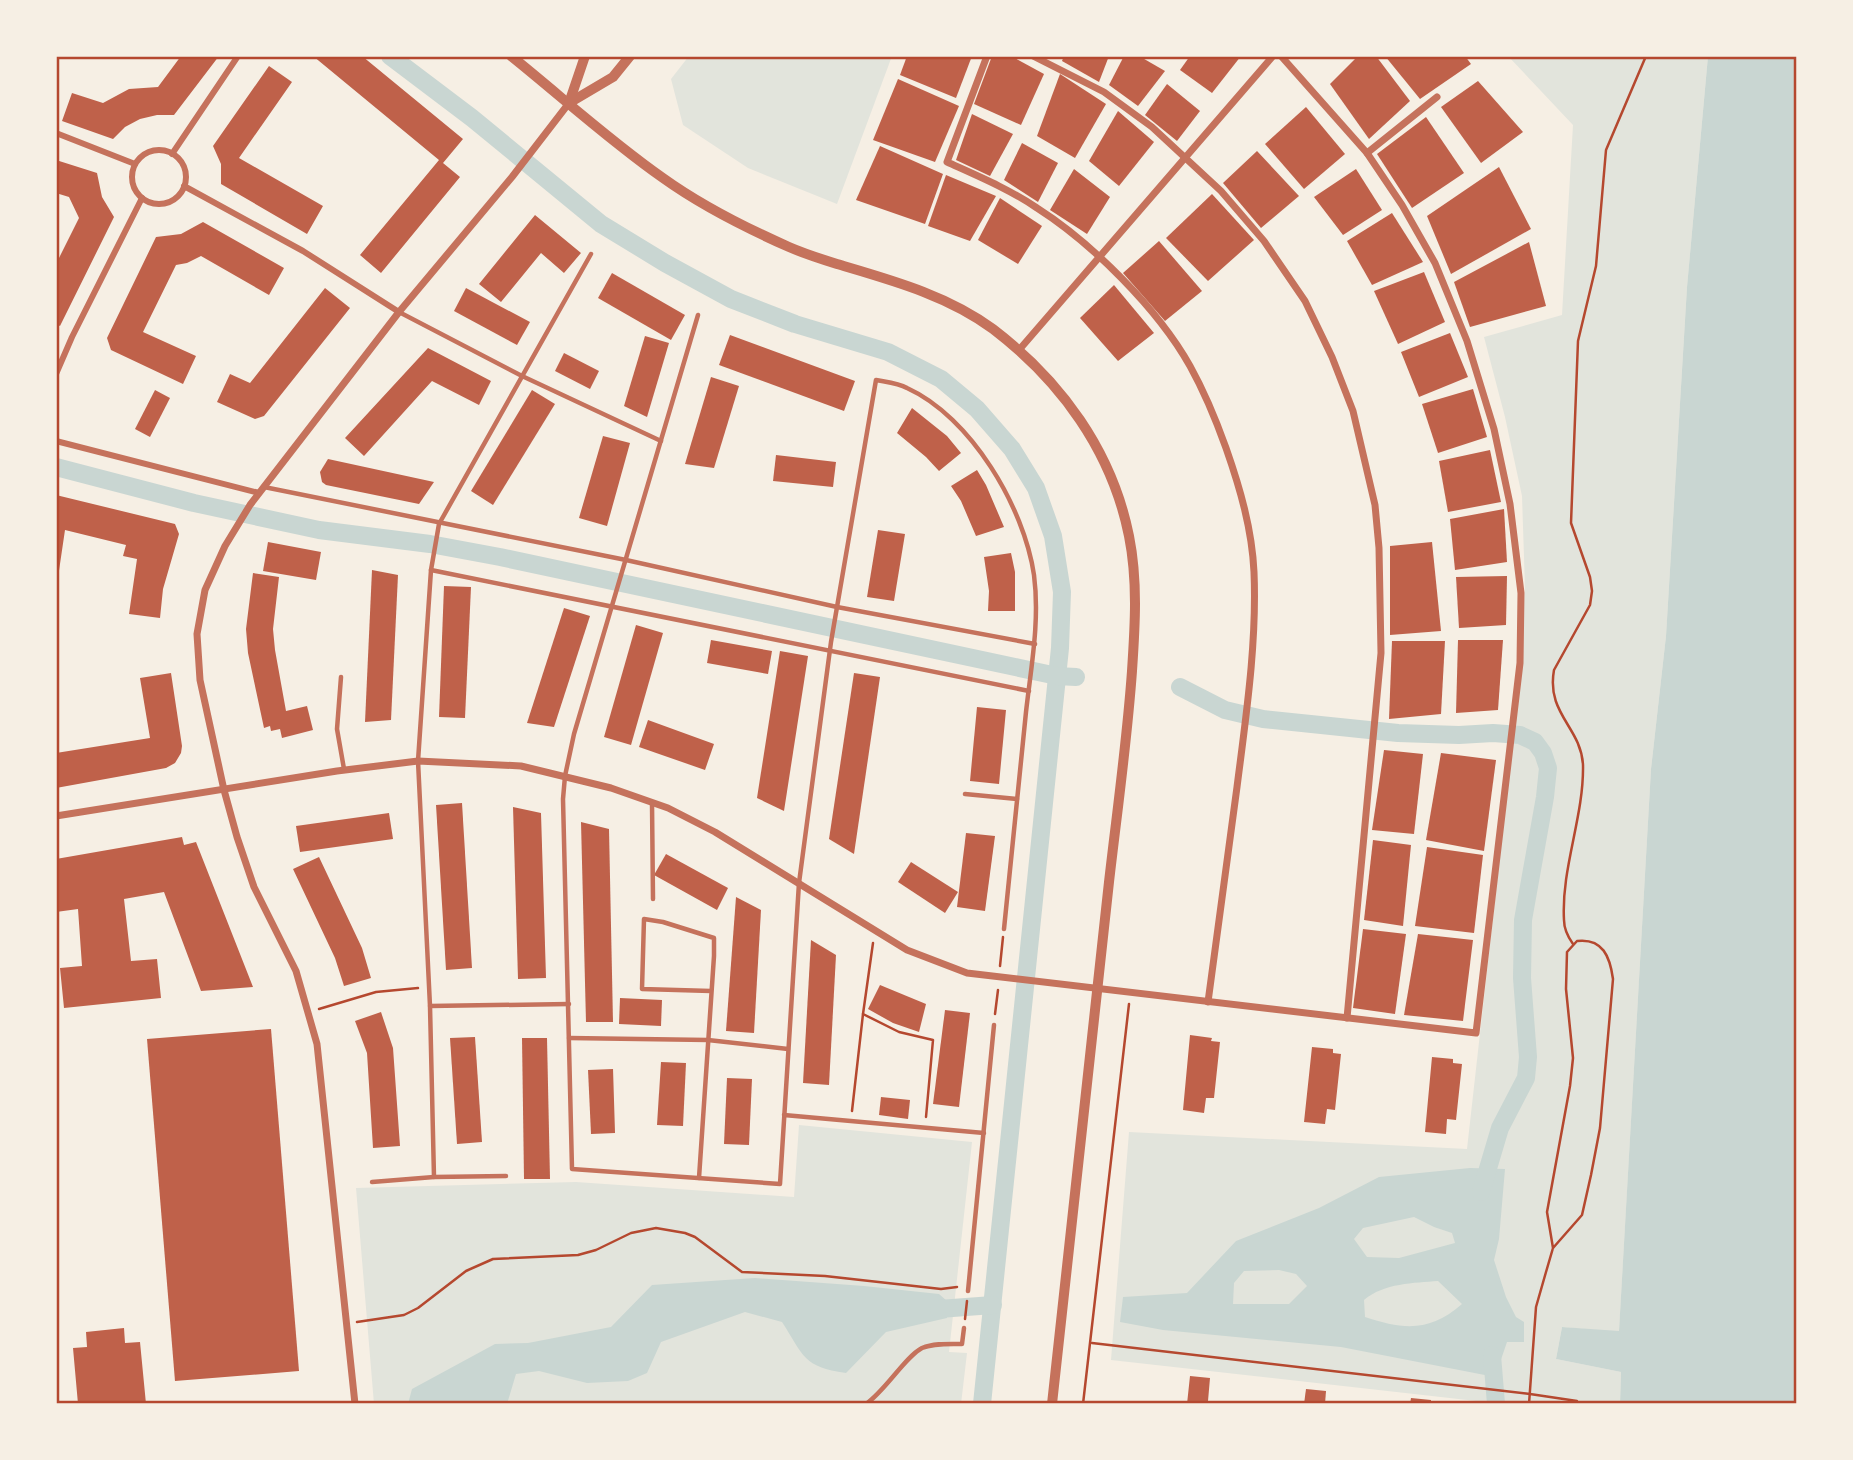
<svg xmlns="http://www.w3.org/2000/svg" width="1853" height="1460" font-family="Figtree,sans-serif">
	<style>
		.green { fill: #e2e4dc }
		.water { fill: #c9d6d2; fill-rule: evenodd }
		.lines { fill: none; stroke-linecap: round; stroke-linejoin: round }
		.canal { stroke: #c9d6d2; stroke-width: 18 }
		.building { fill: #bf614a }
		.path { stroke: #b5482f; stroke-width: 2.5 }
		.service { stroke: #c5725c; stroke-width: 4.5 }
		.pedestrian { stroke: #c5725c; stroke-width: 6 }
		.minor { stroke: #c5725c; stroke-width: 7 }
		.tertiary { stroke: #c5725c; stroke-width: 10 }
		.neatline { fill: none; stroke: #b5482f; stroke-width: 2.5 }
	</style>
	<rect width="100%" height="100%" fill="#f6efe4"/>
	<!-- green -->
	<g class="green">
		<path d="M689 56H892L837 204 748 168 683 125 671 79Z"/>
		<path d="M1508 56H1708L1687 287 1666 636 1651 769 1619 1332 1562 1327 1556 1359 1621 1372 1620 1404H1485V1402L1111 1360 1129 1132 1467 1149 1515 722 1525 588 1522 496 1505 417 1484 337 1562 315 1573 125Z"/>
		<path d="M799 1125 972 1142 949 1352 967 1353 961 1404H374L356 1188 576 1182 794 1197Z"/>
	</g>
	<!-- water -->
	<g class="water">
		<path d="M1708 56H1797V1404H1620L1621 1372 1556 1359 1562 1327 1619 1331 1651 769 1666 636 1687 287Z"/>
		<path d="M1470 1168 1505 1169 1499 1239 1494 1260 1506 1297 1516 1317 1524 1322V1342H1507L1495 1377 1341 1347 1163 1330 1120 1322 1123 1297 1187 1293 1236 1241 1319 1208 1379 1177ZM1414 1217 1434 1227 1452 1233 1455 1243 1399 1258 1367 1257 1354 1239 1363 1228ZM1279 1270 1296 1274 1307 1286 1289 1304H1233L1234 1283 1244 1271ZM1438 1281 1462 1304C1430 1332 1404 1330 1365 1317L1364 1300C1384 1283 1414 1283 1438 1281Z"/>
		<path d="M755 1278 864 1286 939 1294 947 1301V1318L886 1332 846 1373C803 1367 804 1356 782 1322L745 1312 661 1342 647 1373 628 1381 587 1383 539 1371 516 1374 507 1404H408L412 1389 495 1344 528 1343 611 1327 652 1285Z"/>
	</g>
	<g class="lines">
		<!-- canal -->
		<g class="canal">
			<path d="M390 56 472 118 601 224 665 263 731 299 795 324 888 352 941 379 977 409 1012 449 1036 488 1053 536 1062 592 1060 648 982 1404"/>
			<path d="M56 467 194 503 319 530 430 544 500 557 1057 676 1076 677"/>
			<path d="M1180 687 1225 710 1263 719 1398 733 1459 735 1493 733 1520 735 1535 742 1543 753 1548 768 1545 797 1523 920 1522 978 1528 1057 1526 1078 1500 1128 1481 1192"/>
			<path d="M939 1309 993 1305"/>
			<path d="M1492 1355 1496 1404"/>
		</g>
	</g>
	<!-- building -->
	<g class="building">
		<path d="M181 56H219L174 115H157L140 119 125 127 113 139 62 121 72 93 103 103 129 89 158 87Z"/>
		<path d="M313 56H362L463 139 443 163 460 177 381 273 360 255 439 160Z"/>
		<path d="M907 56H972L956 98 900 75Z"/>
		<path d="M992 56H1011L1044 74 1021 125 974 104Z"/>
		<path d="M1064 56H1109L1099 82 1062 61Z"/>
		<path d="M1124 56H1139L1165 71 1138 106 1109 85Z"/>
		<path d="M1190 56H1241L1212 93 1180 70Z"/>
		<path d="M1358 56H1376L1410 101 1369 139 1330 84Z"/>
		<path d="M1385 56H1465L1471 64 1420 99Z"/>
		<path d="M269 66 292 82 239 158 323 206 307 234 221 184V164L213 146Z"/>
		<path d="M1060 74 1106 104 1075 158 1037 136Z"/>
		<path d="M898 79 959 106 935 162 873 140Z"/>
		<path d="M1478 81 1523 132 1481 163 1441 107Z"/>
		<path d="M1167 84 1200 111 1177 141 1145 115Z"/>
		<path d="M1306 107 1345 154 1304 189 1265 144Z"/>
		<path d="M1118 111 1154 142 1119 186 1089 161Z"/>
		<path d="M972 114 1013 134 990 176 956 160Z"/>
		<path d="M1426 117 1464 173 1412 208 1377 154Z"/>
		<path d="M1022 143 1058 163 1038 202 1004 180Z"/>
		<path d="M880 146 943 174 925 224 856 200Z"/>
		<path d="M1257 151 1299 196 1261 228 1223 183Z"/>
		<path d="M56 160 97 173 102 197 114 217 60 326 56 324V264L79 218 69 197 56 193Z"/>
		<path d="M1499 167 1531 229 1451 274 1427 216Z"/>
		<path d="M1074 169 1110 197 1087 234 1050 210Z"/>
		<path d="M1356 169 1382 210 1343 235 1314 197Z"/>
		<path d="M946 175 996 196 970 241 928 226Z"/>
		<path d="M1212 194 1254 240 1208 281 1166 238Z"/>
		<path d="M1000 198 1042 226 1018 264 978 240Z"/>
		<path d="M1392 213 1423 262 1372 285 1347 241Z"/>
		<path d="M535 215 581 253 564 273 541 253 501 302 479 284Z"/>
		<path d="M203 222 284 268 269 295 201 256 187 263 176 265 143 332 196 356 183 384 111 350 107 338 156 237 181 234Z"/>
		<path d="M1159 241 1202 291 1165 321 1123 273Z"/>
		<path d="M1529 242 1546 306 1470 327 1454 282Z"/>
		<path d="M1424 272 1445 322 1398 344 1374 291Z"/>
		<path d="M612 273 685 315 671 340 598 298Z"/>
		<path d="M1114 285 1154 333 1118 361 1080 318Z"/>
		<path d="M325 288 350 308 264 416 255 419 217 402 230 374 250 383Z"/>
		<path d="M466 288 530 322 517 345 454 311Z"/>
		<path d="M1450 333 1468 377 1419 397 1401 352Z"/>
		<path d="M730 335 855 381 844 411 719 365Z"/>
		<path d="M645 336 669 343 647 417 624 406Z"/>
		<path d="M428 348 491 381 479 405 432 381 364 456 345 438Z"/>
		<path d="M564 353 599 371 590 389 555 371Z"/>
		<path d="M711 377 739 386 714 468 685 464Z"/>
		<path d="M1473 389 1487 437 1438 453 1422 404Z"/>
		<path d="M155 390 170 398 150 437 135 429Z"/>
		<path d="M532 390 555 404 493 505 471 491Z"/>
		<path d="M912 408 947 436 961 453 939 471 926 457 897 433Z"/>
		<path d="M603 436 630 443 607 526 579 518Z"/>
		<path d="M1490 450 1501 502 1448 512 1439 461Z"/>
		<path d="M776 455 836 462 833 487 773 481Z"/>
		<path d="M328 459 434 482 419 504 326 485 322 482 320 472Z"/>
		<path d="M977 470 986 485 1004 527 976 536 961 501 951 486Z"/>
		<path d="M56 495 175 524 179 534 163 589 160 618 129 614 137 559 123 556 126 545 65 530 56 591Z"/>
		<path d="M1504 509 1507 562 1455 570 1450 519Z"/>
		<path d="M878 530 905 534 894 601 867 597Z"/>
		<path d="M268 542 321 552 316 580 263 571Z"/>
		<path d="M1432 542 1441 631 1390 635V546Z"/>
		<path d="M1011 553 1015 572V611H988L989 591 984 557Z"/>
		<path d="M372 570 398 575 391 720 365 722Z"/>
		<path d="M253 573 279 577 273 629 275 650 286 711 307 706 313 730 282 738 280 729 271 731 270 726 264 728 248 653 246 629Z"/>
		<path d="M1507 576 1506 625 1459 628 1456 577Z"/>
		<path d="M444 586 471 587 465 718 439 717Z"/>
		<path d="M564 608 590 616 554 727 527 723Z"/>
		<path d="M636 625 663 633 631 745 604 737Z"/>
		<path d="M711 640 772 651 768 674 707 663Z"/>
		<path d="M1458 640H1503L1498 710 1456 713Z"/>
		<path d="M1392 641H1445L1441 714 1389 719Z"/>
		<path d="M780 651 808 656 784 811 757 798Z"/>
		<path d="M171 673 182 746 181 753 175 763 166 768 56 788V753L150 738 140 678Z"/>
		<path d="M854 673 880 677 854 854 829 839Z"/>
		<path d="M977 707 1006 710 999 784 970 781Z"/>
		<path d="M648 720 714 744 705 770 639 747Z"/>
		<path d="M1384 750 1423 754 1414 834 1372 830Z"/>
		<path d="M1441 753 1496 760 1484 851 1426 840Z"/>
		<path d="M462 803 472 968 446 970 436 805Z"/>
		<path d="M513 807 541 813 546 978 518 979Z"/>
		<path d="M389 813 393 839 300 852 296 826Z"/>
		<path d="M581 822 609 829 613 1022H586Z"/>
		<path d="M966 833 995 836 985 911 957 907Z"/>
		<path d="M182 837 184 845 196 842 253 987 201 991 164 892 124 899 131 961 157 959 161 998 64 1008 60 968 82 966 78 909 56 912V859Z"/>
		<path d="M1373 840 1411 845 1403 926 1364 920Z"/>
		<path d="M1427 847 1483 855 1474 933 1415 926Z"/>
		<path d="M666 854 728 888 717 910 654 875Z"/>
		<path d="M319 857 362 948 371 978 344 986 335 958 293 869Z"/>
		<path d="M911 862 958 892 945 913 898 882Z"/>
		<path d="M736 897 761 910 754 1033 726 1031Z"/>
		<path d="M1363 929 1406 934 1395 1014 1353 1008Z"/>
		<path d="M1418 934 1473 940 1463 1021 1404 1015Z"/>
		<path d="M811 940 836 955 829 1085 803 1083Z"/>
		<path d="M880 985 926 1004 919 1032 893 1023 868 1009Z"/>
		<path d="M620 998 662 1000 661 1026 619 1024Z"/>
		<path d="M945 1010 970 1013 959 1107 933 1104Z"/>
		<path d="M381 1012 393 1048 400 1146 373 1148 367 1053 355 1021Z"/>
		<path d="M271 1029 299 1371 175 1381 147 1039Z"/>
		<path d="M1190 1035 1212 1038 1211 1041 1220 1042 1214 1098H1206L1204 1113 1183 1110Z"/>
		<path d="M475 1037 482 1142 457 1144 450 1038Z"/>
		<path d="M522 1038H547L550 1179H524Z"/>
		<path d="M1312 1047 1333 1049V1053L1341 1054 1335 1110 1327 1109 1325 1124 1304 1122Z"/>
		<path d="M1432 1057 1453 1059V1063L1462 1064 1456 1120 1447 1119 1446 1134 1425 1132Z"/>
		<path d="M661 1062 686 1063 683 1126 657 1125Z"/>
		<path d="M613 1069 615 1133 591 1134 588 1070Z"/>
		<path d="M727 1078 752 1079 749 1145 724 1144Z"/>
		<path d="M881 1097 910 1100 908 1119 879 1115Z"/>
		<path d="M124 1328 125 1343 140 1342 146 1404H78L73 1348 87 1347 86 1332Z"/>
		<path d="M1190 1376 1210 1378 1208 1401 1218 1402V1404H1187Z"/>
		<path d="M1306 1389 1326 1391 1325 1404H1304Z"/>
		<path d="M1411 1398 1431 1400V1404H1410Z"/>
	</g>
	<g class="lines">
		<!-- path -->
		<g class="path">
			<path d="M873 943 863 1014 899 1032 933 1040 926 1117"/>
			<path d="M1573 944C1568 937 1564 930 1564 920 1561 868 1584 817 1583 765 1581 727 1546 714 1554 670L1590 605 1592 591 1590 577 1571 523 1578 341 1596 266 1606 150 1646 56"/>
			<path d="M1000 966 1003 937"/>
			<path d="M319 1009 376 992 418 988"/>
			<path d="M995 1014 998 990"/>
			<path d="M852 1111 863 1014"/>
			<path d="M965 1319 967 1301"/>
			<path d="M357 1322 404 1315 418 1308 466 1271 493 1259 578 1255 596 1250 631 1233 656 1228 685 1233 695 1237 742 1272 825 1276 941 1289 957 1287"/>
			<path d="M1092 1343 1530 1394 1577 1401V1404"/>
			<path d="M1083 1404 1129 1004"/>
			<path d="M1529 1404 1536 1307 1546 1272 1553 1248 1582 1215 1591 1175 1600 1128 1613 979C1610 957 1603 938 1577 941L1567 952 1566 989 1573 1058 1570 1086 1547 1212 1553 1248"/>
		</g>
		<!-- service -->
		<g class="service">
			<path d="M399 312 522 376 661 441"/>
			<path d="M698 315 574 734 565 776 563 799 572 1169 780 1184 799 883 831 642 876 380C886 382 898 383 907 388 971 417 1024 507 1034 575 1040 621 1031 667 1026 712 1019 784 1011 856 1004 929"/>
			<path d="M264 487 626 560 837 607 1035 644"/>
			<path d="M431 570 1029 691"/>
			<path d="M341 677 337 729 344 769"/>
			<path d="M965 794 1017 799"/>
			<path d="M652 803 653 899"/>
			<path d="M430 1006 569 1004"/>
			<path d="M569 1038 708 1040 788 1049"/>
			<path d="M784 1115 984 1133"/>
			<path d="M434 1177 430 1006 418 761 431 570 439 524 591 254"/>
			<path d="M699 1178 714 956V938L663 922 644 919 642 989 711 991"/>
			<path d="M372 1182 434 1177 506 1176"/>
			<path d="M968 1291 994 1025"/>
			<path d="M866 1404C886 1390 905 1357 922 1348 934 1343 949 1344 962 1344L964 1328"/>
		</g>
		<!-- pedestrian -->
		<g class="pedestrian">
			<path d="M56 133 135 164"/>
			<circle cx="159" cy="177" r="27"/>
			<path d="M172 154 238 56"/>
			<path d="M184 186 303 251 399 312"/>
			<path d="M56 374 72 337 142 198"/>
			<path d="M56 441 259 493"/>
		</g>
		<!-- minor -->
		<g class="minor">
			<path d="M987 56 947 162C978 176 1009 189 1037 208 1092 243 1158 309 1190 366 1205 393 1216 420 1226 448 1240 488 1252 529 1254 572 1257 643 1246 716 1237 787 1227 859 1218 931 1208 1002"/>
			<path d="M1033 56 1104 92 1152 127 1221 191 1264 241 1305 301 1332 357 1353 411 1375 505 1379 548 1381 653 1347 1018"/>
			<path d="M1367 153 1437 97"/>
			<path d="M1019 350 1273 56"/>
			<path d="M56 816 337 771 418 761 521 766 611 788 668 808 715 832 907 950 967 973 1476 1033 1520 663 1521 593 1510 504 1494 429 1467 341 1435 263 1402 205 1367 153 1281 56"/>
			<path d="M355 1404 317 1044 296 971 254 887 237 837 224 790 200 680 197 634 205 590 225 546 250 505 399 312 512 177 569 103"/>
		</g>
		<!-- tertiary -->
		<g class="tertiary">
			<path d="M511 56C562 97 610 141 663 178 702 206 746 228 789 247 805 254 821 259 837 264 891 280 947 295 993 329 1061 381 1112 451 1129 536 1138 581 1135 626 1132 671 1127 742 1117 812 1109 882 1089 1056 1070 1230 1052 1404"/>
			<path d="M569 103 613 77 630 56"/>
			<path d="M569 103 585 56"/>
		</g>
	</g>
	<!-- border -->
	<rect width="1853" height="1460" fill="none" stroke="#f6efe4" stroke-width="116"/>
	<rect x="58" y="58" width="1737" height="1344" class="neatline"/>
</svg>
